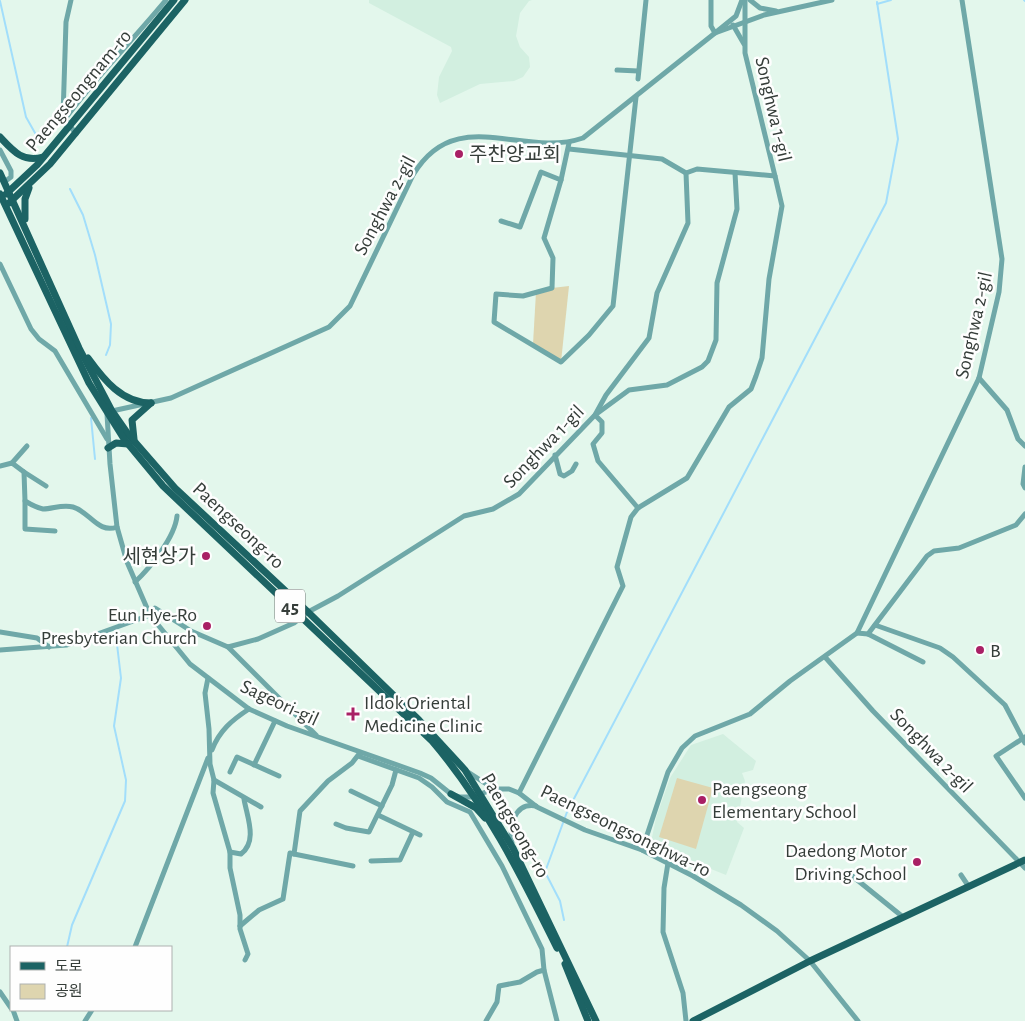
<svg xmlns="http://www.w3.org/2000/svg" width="1025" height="1021" font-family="'Alegreya Sans','Noto Sans KR',sans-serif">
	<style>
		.built { fill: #d2efe0 }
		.green { fill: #ded5af }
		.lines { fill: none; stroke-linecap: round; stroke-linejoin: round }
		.stream { stroke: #a2defb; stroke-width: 2 }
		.minor { stroke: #6fa8a8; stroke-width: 5 }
		.major { stroke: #1c6364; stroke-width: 7 }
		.poi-dot { fill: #a92065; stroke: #fefefe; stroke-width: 2 }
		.labels { text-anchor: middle; stroke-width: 5; stroke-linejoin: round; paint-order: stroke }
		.shield { fill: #fefefe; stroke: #717774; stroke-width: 1 }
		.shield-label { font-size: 19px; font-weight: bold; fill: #353d39 }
		.street-label { font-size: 20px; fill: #353d39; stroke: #fefefe }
		.poi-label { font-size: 20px; fill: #353d39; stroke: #fefefe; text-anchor: start }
	</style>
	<rect width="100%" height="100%" fill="#e3f7ec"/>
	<!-- built -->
	<g class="built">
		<path d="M369 0H532L529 1 520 13 516 36 520 47 529 57 530 67 523 77 514 81 480 84 440 103 437 95 439 77 452 51 451 47 369 3Z"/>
		<path d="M723 734 756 761 753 770 742 773 745 781 737 822 744 828 726 875 701 865 695 869 652 851 650 847 656 818 670 778 691 745Z"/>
	</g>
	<!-- green -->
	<g class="green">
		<path d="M569 286 561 362 533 344 536 292 552 288Z"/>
		<path d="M677 778 713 788 696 849 659 837Z"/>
	</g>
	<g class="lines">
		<!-- stream -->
		<g class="stream">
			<path d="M1024 0 1025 1"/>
			<path d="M0 1 26 117 39 140"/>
			<path d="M877 4 891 0"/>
			<path d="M70 189 83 215 95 255 111 324 110 345 106 355"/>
			<path d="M91 418 95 459"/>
			<path d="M564 920 560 901 545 872 567 812 886 203 898 139 877 2"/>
			<path d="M67 947 72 925 125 801 126 780 114 726 121 678 116 636"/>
		</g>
		<!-- minor -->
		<g class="minor">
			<path d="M71 0 66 22 63 116 76 134"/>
			<path d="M711 0V26L715 33 736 16 742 0"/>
			<path d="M750 0 760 8 776 11"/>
			<path d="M832 0 764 15 715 33 583 138C522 159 456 103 413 175L350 306 329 327 171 398 112 411 107 414 110 464 117 527 127 562 150 615 190 664 249 709 287 726 420 773 431 778 451 794 460 797H471L495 789H509L519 793 537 807 585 830 642 850 693 876 741 905 777 931 810 961 858 1021"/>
			<path d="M733 25 744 44"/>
			<path d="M617 70 638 71"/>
			<path d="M638 79 646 0"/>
			<path d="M65 119C96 77 133 40 166 0"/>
			<path d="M569 143 561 180 544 238 553 258 552 288 523 296 496 294 494 322 561 362 589 335 613 306 636 97"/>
			<path d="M569 149 662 159 686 173"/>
			<path d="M0 150 11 171V177L7 180"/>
			<path d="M501 221 520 227 541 172 561 180"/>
			<path d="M0 264 31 329 39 339 55 351 107 439"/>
			<path d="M979 378 1007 410 1018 439 1025 446"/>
			<path d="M555 455 560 474 564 476 572 471 576 464"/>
			<path d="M12 463 27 446"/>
			<path d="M0 466 12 463 24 472 25 501C30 504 37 508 43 509 53 509 62 504 73 507 90 512 98 534 117 527"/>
			<path d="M1025 467 1023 484 1025 488"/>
			<path d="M24 472 46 486"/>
			<path d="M25 501V529L55 531"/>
			<path d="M638 508 598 461 593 444 602 433V422L595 415 629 390 667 385 702 367 708 361 716 340 717 283 737 209 735 173"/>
			<path d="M135 582C150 568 175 537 177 516"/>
			<path d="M875 625 940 648 953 657 1005 705 1025 743"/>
			<path d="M0 632 37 638 49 647"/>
			<path d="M857 633 868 634 927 556 934 551 959 548 1016 525 1025 514"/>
			<path d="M868 634 923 662"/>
			<path d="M228 647 316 735"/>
			<path d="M0 650 67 645 150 615 155 608 191 631 228 647 258 639 294 623 308 612 338 596 464 516 493 509 519 494 595 415 606 395 649 338 657 293 688 223 686 173 697 169 775 176 745 53V0"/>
			<path d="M825 657 873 711 1025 868"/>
			<path d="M208 678 205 693 209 729 210 764 214 780 213 793 230 852V868L240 915V929L248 954 245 960"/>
			<path d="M1025 737 996 756 1025 798"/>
			<path d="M212 750C219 731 232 720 249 709"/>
			<path d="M358 756 419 778 432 787 447 802 470 812 502 866 542 949 544 970 557 1021"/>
			<path d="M254 765 275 721"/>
			<path d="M230 772 237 757 279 776"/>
			<path d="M468 772 494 789"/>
			<path d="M214 780 261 807"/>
			<path d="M351 791 382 806"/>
			<path d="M519 793 623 586 617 567 631 517 638 508 687 478 729 407 751 389 756 376 762 358 769 279 782 206 775 176"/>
			<path d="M378 815 420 835"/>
			<path d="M336 824 346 828 369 832 392 785 396 770"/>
			<path d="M512 843C509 827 514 802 536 806"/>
			<path d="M642 850 668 772 682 748 695 736 750 714 790 681 857 633 979 378 999 292 1002 259 962 0"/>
			<path d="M230 852 241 854C258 841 247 817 244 799"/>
			<path d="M371 861 400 860 413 832"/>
			<path d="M668 863 664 888 663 932 683 993 686 1021"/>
			<path d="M353 866 294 854 300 811 328 781 352 763 359 754"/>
			<path d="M961 875 969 887"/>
			<path d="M846 882 851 875 903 917"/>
			<path d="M240 926 259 910 283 899 290 853 294 854"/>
			<path d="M135 947 208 758"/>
			<path d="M0 992 11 1008"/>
			<path d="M13 1010 17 1021"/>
			<path d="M85 1021 92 1010"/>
			<path d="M486 1021 497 1002 499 986 520 982 537 972 544 970"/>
		</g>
		<!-- major -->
		<g class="major">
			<path d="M0 137C13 151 23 163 43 157"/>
			<path d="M0 173 79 348 112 411 128 434 175 488 308 612 419 720 465 770 513 848 596 1021"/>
			<path d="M0 194 89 383 124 439 163 486 432 741C485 803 521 875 557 948"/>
			<path d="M6 194 37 165 174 0"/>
			<path d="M9 203 50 164 185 0"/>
			<path d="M25 219V199L29 188"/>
			<path d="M88 358C104 380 122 403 151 403"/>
			<path d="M134 439 132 420 151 403"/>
			<path d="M108 448 116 443 128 444"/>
			<path d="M451 794 476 808 485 818"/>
			<path d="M565 964 588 1021"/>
			<path d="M693 1021 810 961 1025 860"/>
		</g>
	</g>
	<!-- markers -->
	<g class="poi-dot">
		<circle cx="459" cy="154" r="5"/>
		<circle cx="206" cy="556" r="5"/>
		<circle cx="207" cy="626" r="5"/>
		<circle cx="980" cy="650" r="5"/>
		<path d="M350.5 706.5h5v5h5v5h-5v5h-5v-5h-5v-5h5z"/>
		<circle cx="702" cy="800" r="5"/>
		<circle cx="917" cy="862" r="5"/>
	</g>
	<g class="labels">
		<!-- shield labels -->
		<rect class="shield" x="275" y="589.5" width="30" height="33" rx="4"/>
		<g class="shield-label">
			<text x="290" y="613">45</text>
		</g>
		<!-- street labels -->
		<g class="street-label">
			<text transform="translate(78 90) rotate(-50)" y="7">Paengseongnam-ro</text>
			<text transform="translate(774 109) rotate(77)" y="7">Songhwa 1-gil</text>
			<text transform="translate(384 205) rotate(-62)" y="7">Songhwa 2-gil</text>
			<text transform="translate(973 325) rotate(-77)" y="7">Songhwa 2-gil</text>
			<text transform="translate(543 446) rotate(-46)" y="7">Songhwa 1-gil</text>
			<text transform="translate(239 525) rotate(43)" y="7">Paengseong-ro</text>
			<text transform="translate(280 702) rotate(25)" y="7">Sageori-gil</text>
			<text transform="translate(932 750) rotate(46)" y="7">Songhwa 2-gil</text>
			<text transform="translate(516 825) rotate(60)" y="7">Paengseong-ro</text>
			<text transform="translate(626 830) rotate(26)" y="7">Paengseongsonghwa-ro</text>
		</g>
		<!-- poi labels -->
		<g class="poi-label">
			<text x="469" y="161">주찬양교회</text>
			<text x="196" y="563" text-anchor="end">세현상가</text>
			<text x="197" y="621" text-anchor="end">Eun Hye-Ro<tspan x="197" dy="23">Presbyterian Church</tspan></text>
			<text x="990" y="657">B</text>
			<text x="364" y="709">Ildok Oriental<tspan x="364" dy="23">Medicine Clinic</tspan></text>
			<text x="712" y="795">Paengseong<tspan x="712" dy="23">Elementary School</tspan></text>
			<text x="907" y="857" text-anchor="end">Daedong Motor<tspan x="907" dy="23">Driving School</tspan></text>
		</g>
	</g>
	<!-- legend -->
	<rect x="10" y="946" width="162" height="65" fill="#fefefe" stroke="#aeb1af"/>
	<rect x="20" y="962" width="25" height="8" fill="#1c6364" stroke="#aeb1af"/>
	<text x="55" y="971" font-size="15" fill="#353d39">도로</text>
	<rect x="20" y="984" width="25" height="15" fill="#ded5af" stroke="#aeb1af"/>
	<text x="55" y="996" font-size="15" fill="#353d39">공원</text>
</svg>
